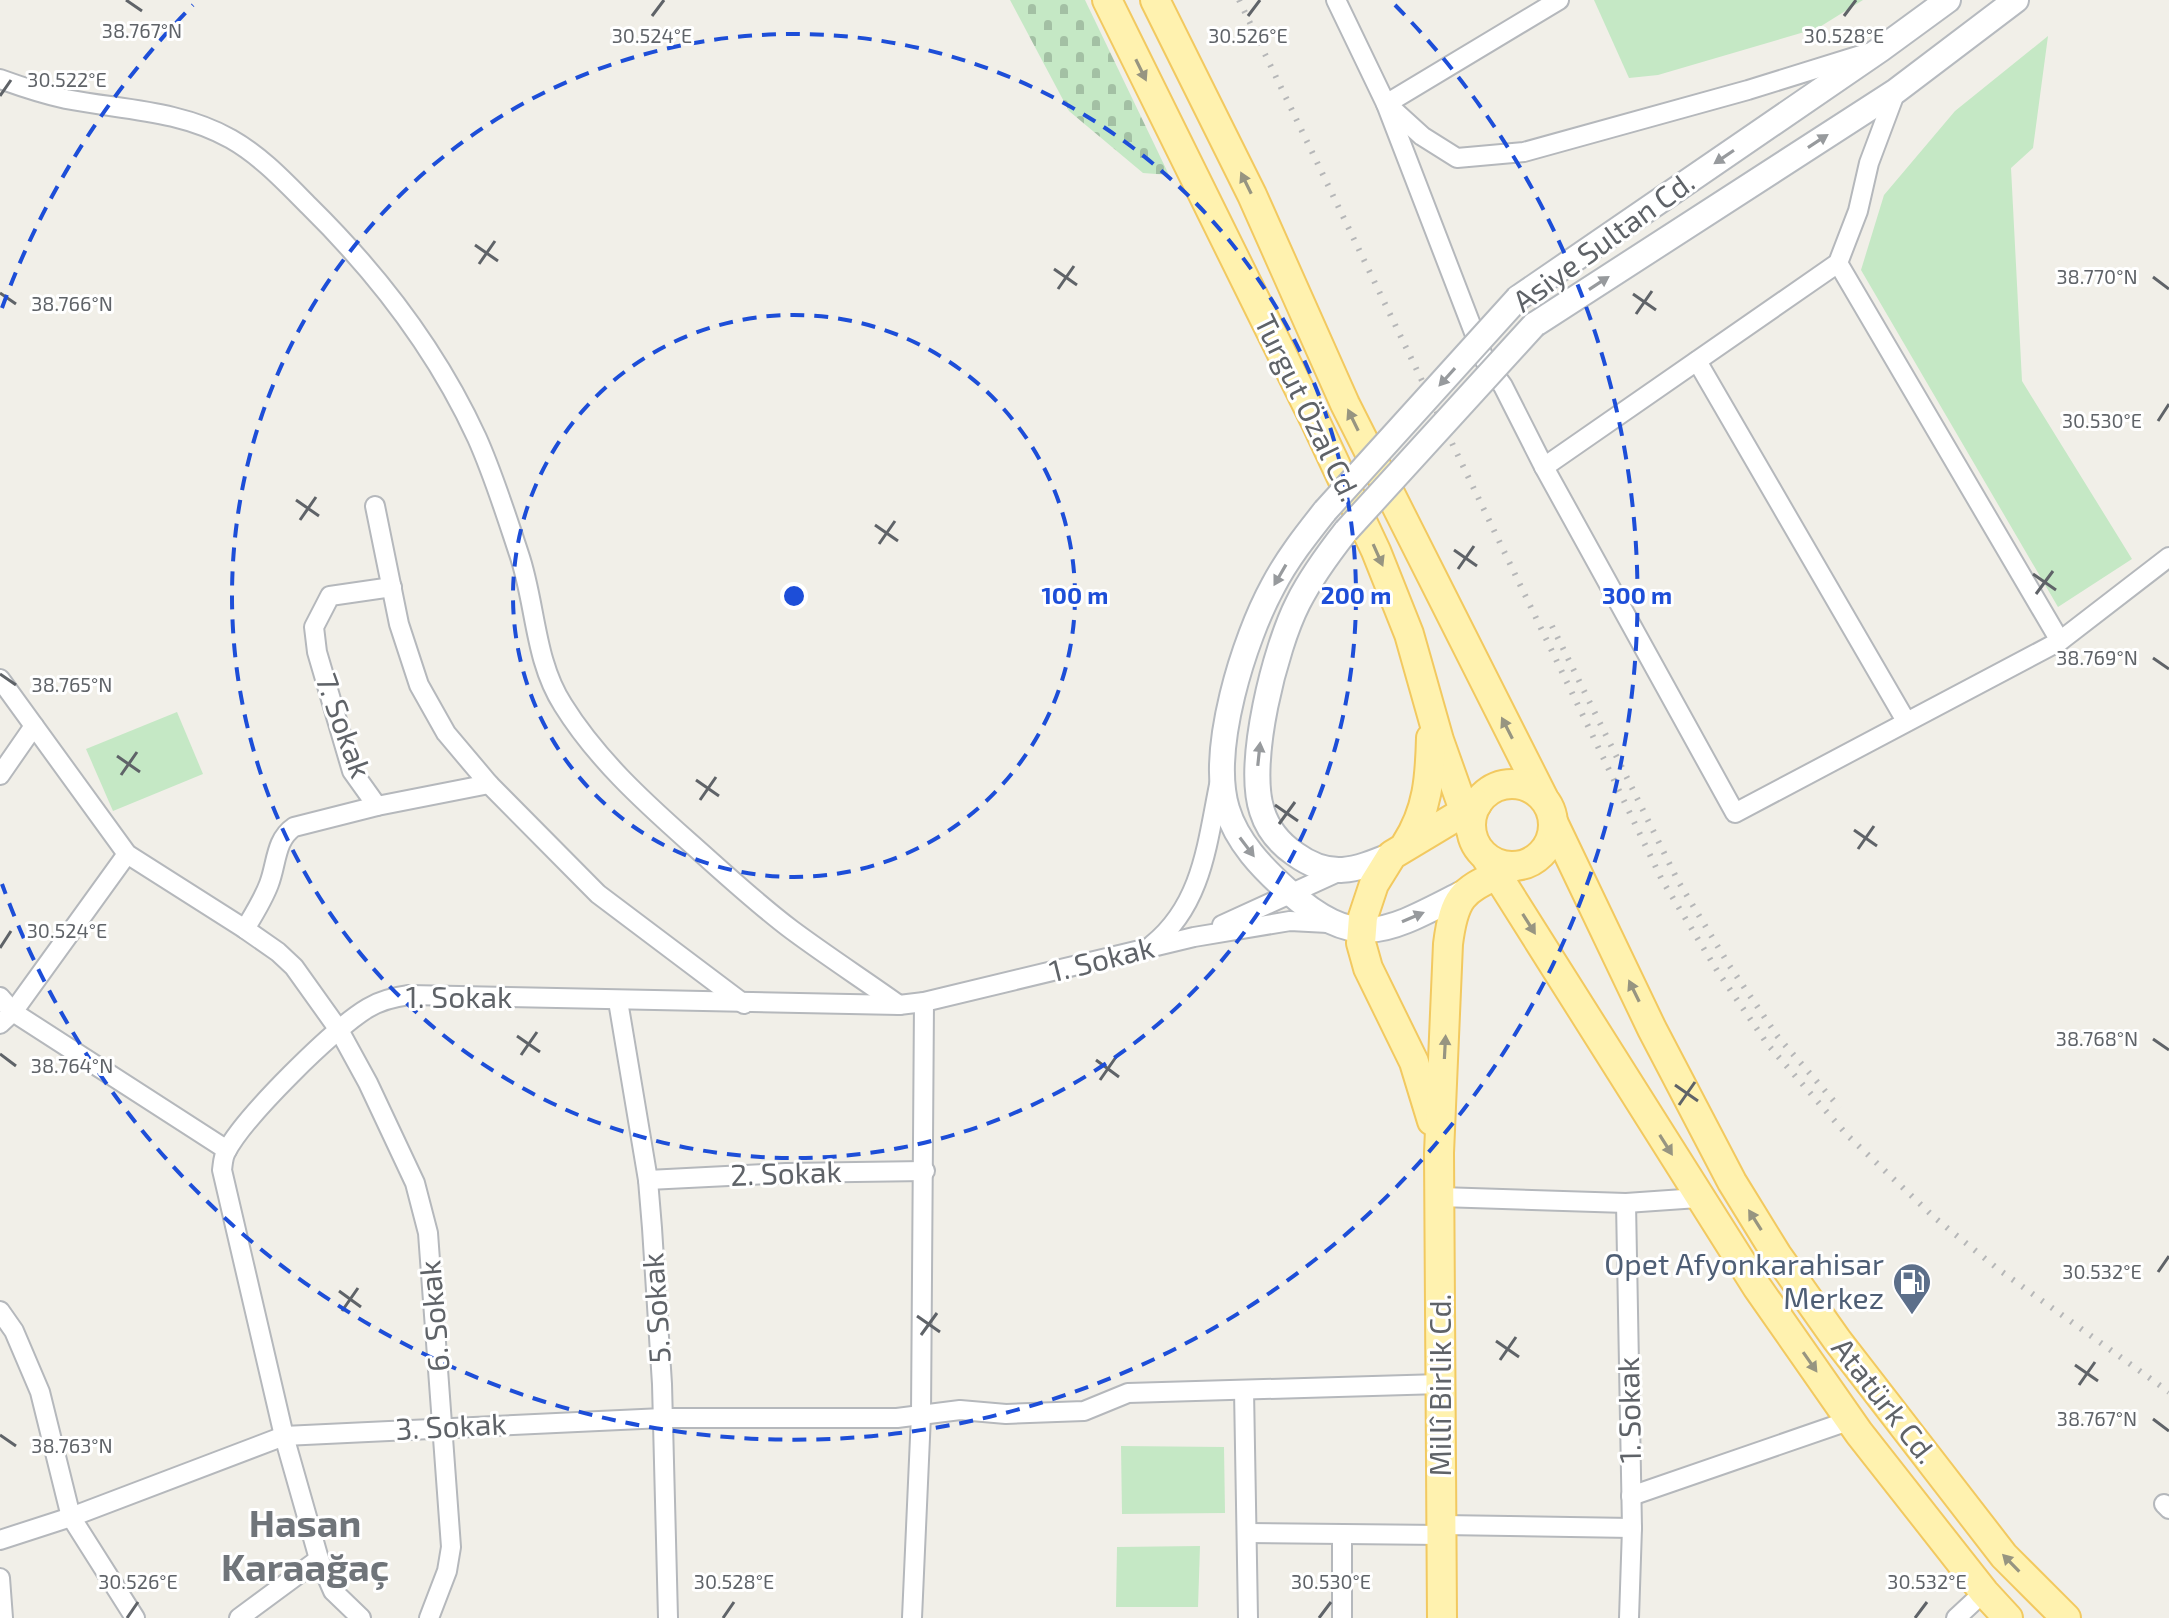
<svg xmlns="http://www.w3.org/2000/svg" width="2169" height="1618" font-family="'Exo 2',sans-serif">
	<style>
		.cemetery { fill: url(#cemetery-stones) }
		.green { fill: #c5e8c5 }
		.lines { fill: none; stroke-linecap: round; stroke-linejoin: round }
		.street-casing { stroke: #b5b8bc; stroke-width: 22 }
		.secondary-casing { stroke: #b6babf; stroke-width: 28 }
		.primary-casing { stroke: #f2c960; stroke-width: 32 }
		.street { stroke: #fff; stroke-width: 18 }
		.secondary { stroke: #fff; stroke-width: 24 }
		.primary { stroke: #fff2af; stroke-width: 28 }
		.rail { stroke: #b6b7b8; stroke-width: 6; stroke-dasharray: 2 10; stroke-linecap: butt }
		.secondary-bridge-casing { stroke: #b6babf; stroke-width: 28; stroke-linecap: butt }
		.secondary-bridge { stroke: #fff; stroke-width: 24 }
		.oneway { fill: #979581 }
		.oneway2 { fill: #979a9d }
		.ticks { fill: none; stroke: #5f6368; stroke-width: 3 }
		.ring { fill: none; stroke: #1d4ed8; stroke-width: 4; stroke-dasharray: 14 10 }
		.labels { text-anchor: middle; stroke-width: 6; stroke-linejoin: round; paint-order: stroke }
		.street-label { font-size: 30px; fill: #5f6368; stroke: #fff }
		.service-label { font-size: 30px; fill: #4e5e75; stroke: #fff; text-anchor: end }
		.district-label { font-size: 38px; font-weight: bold; fill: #70757a; stroke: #fff }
		.ticks-label { font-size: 20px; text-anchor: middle; fill: #5f6368; stroke: #fff; stroke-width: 6; stroke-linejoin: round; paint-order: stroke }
		.centre { fill: #1d4ed8; stroke: #fff; stroke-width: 4 }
		.ring-label { font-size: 24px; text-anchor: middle; font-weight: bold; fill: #1d4ed8; stroke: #fff; stroke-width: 6; stroke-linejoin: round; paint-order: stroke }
	</style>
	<defs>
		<pattern id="cemetery-stones" width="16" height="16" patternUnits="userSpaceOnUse" patternTransform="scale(2)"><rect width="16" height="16" fill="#c5e8c5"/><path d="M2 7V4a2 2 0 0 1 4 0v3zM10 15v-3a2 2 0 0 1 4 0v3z" fill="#a3c0a4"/></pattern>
	</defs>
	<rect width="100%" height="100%" fill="#f1efe8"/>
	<!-- cemetery -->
	<path class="cemetery" d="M1010 0H1085L1169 175 1143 173 1069 111Z"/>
	<!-- green -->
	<g class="green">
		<path d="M1594 0H1863L1818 28 1658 75 1629 78Z"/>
		<path d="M2048 36 2033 148 2011 168 2022 381 2132 559 2058 607 1861 270 1884 195 1955 111Z"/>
		<path d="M177 712 203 774 113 811 86 749Z"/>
		<path d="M1121 1446 1224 1447 1225 1513 1122 1514Z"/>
		<path d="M1200 1546 1198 1607H1116L1117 1547Z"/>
	</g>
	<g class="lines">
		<defs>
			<g id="street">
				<path d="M1336 0 1386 104 1485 361 1503 386 1544 467 1735 813 2060 641 2169 557"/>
				<path d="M0 79C22 87 43 94 66 99 123 110 179 110 231 139 261 156 285 182 309 206 377 273 437 351 477 438 494 476 506 515 519 554 536 604 534 660 563 705 596 758 642 800 688 841 722 871 756 903 792 930 827 956 864 980 899 1005"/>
				<path d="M1386 104 1559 0"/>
				<path d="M1389 106 1422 136 1457 158 1524 152 1748 90 1867 53"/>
				<path d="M1838 263 2060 641"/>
				<path d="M1697 361 1906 721"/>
				<path d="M1544 467 1838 263 1858 211 1869 163 1896 91"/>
				<path d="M375 506 399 624 419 685 446 733 489 784 598 894 744 1004"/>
				<path d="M0 679 127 854 245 929 278 952 294 967 339 1030 368 1083 415 1183 428 1233 451 1547 447 1571 429 1618"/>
				<path d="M0 775 34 726"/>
				<path d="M377 806 352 771 317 652 314 627 330 596 392 587"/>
				<path d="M1222 925 1338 872"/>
				<path d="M245 929C254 914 263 900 269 884 277 863 275 840 294 827L377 806 489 784"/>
				<path d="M1152 945C1202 905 1207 844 1219 785"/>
				<path d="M0 997 13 1012 227 1150"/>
				<path d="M618 1001 648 1180 652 1228 662 1384 668 1618"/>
				<path d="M0 1024 13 1012 127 854"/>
				<path d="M648 1180 786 1173 925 1171"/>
				<path d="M1440 1197 1626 1203 1698 1198"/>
				<path d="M1626 1203 1632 1528 1629 1618"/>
				<path d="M0 1311 14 1331 40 1392 71 1517 135 1618"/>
				<path d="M1244 1390 1248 1618"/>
				<path d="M1631 1496 1851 1420"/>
				<path d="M2164 1504 2169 1509"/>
				<path d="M1442 1525 1632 1528"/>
				<path d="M1247 1533 1442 1535"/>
				<path d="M0 1540 71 1517 284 1436 663 1418H897L960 1410 1006 1414 1084 1411 1128 1393 1441 1384"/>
				<path d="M0 1578 3 1618"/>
				<path d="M239 1618 319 1559"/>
				<path d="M361 1618 333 1591 319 1559 284 1436 222 1170C223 1163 223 1157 226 1152 244 1117 334 1028 368 1008 381 1000 394 997 409 995L899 1005 924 1002 1194 937 1290 921 1328 923"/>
				<path d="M912 1618 921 1415 924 1002"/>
				<path d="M1342 1618V1534"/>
				<path d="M1956 1618 1984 1592"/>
			</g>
			<g id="secondary">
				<path d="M1518 298 1881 49 1948 0"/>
				<path d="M1534 325 1896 91 2016 0"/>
				<path d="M1325 511C1306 535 1287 559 1273 586 1244 639 1209 750 1227 809 1237 842 1262 868 1288 891 1358 953 1388 931 1463 893"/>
				<path d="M1346 531C1328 554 1311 577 1298 603 1275 648 1246 763 1262 811 1268 830 1279 843 1295 854 1331 880 1355 870 1392 855"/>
			</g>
			<g id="primary">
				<path d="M1107 0 1316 423 1376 551 1409 634 1439 740 1471 830"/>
				<path d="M1155 0 1252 195 1345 404 1543 797"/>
				<circle cx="1512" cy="825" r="41"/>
				<path d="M1554 824 1652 1029 1732 1182 1777 1255 1837 1340 2004 1556 2066 1618"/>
				<path d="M1406 844C1428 810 1430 777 1431 738"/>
				<path d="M1487 859 1757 1287 1859 1433 1984 1592 2008 1618"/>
				<path d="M1432 1121 1414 1062 1368 968 1361 943 1363 917 1374 884 1392 855 1477 804"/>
				<path d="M1442 1618 1439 1153 1448 944C1455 889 1466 891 1512 867"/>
			</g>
		</defs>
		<!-- street casing -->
		<use href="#street" class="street-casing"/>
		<!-- secondary casing -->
		<use href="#secondary" class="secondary-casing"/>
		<!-- primary casing -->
		<use href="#primary" class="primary-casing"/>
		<!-- street -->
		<use href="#street" class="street"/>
		<!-- secondary -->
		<use href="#secondary" class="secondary"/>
		<!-- primary -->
		<use href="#primary" class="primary"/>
		<!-- rail -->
		<g class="rail">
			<path d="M1239 0 1662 880 1718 972 1768 1045 1848 1136 1935 1218 1998 1269 2169 1392"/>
			<path d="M1552 626 1678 881 1729 965 1778 1037 1840 1108"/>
		</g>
		<defs>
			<g id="secondary-bridge">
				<path d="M1325 511 1518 298"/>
				<path d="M1346 531 1534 325"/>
			</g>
		</defs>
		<!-- secondary-bridge casing -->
		<use href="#secondary-bridge" class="secondary-bridge-casing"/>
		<!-- secondary-bridge -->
		<use href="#secondary-bridge" class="secondary-bridge"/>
	</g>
	<!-- one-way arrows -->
	<defs><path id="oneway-solid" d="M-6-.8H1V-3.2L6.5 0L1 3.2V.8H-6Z" transform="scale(2)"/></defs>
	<g class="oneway">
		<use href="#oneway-solid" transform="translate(1141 70) rotate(64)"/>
		<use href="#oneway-solid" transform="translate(1246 183) rotate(-116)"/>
		<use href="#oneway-solid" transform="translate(1353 420) rotate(-116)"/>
		<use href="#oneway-solid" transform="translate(1378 555) rotate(66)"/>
		<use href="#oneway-solid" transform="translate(1507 728) rotate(-117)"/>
		<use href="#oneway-solid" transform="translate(1529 924) rotate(58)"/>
		<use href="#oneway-solid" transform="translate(1634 991) rotate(-116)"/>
		<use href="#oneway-solid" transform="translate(1445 1047) rotate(-87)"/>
		<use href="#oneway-solid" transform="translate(1666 1145) rotate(58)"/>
		<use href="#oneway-solid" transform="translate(1755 1220) rotate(-122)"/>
		<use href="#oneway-solid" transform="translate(1810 1362) rotate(55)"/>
		<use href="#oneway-solid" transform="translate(2011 1563) rotate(-134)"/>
	</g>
	<g class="oneway2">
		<use href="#oneway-solid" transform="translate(1818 141) rotate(-33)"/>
		<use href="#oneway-solid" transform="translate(1724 157) rotate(146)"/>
		<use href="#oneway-solid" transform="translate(1599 283) rotate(-33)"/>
		<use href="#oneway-solid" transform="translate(1447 377) rotate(132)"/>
		<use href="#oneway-solid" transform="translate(1280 575) rotate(120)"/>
		<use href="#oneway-solid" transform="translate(1259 754) rotate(-84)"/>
		<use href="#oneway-solid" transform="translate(1247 847) rotate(53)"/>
		<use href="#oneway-solid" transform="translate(1413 917) rotate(-23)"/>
	</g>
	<!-- ticks -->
	<path class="ticks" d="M126 0 142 11M652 16 664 0M1248 16 1260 0M1844 16 1856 0M0 96 11 80M475 245 498 261M479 264 495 241M1054 269 1077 285M2153 277 2169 289M1058 289 1074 266M0 293 16 304M1633 294 1656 310M1636 314 1652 291M2158 421 2169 404M296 500 319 516M300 520 316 497M875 525 898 541M879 544 895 521M1454 550 1477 566M1458 569 1474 546M2033 574 2056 590M2036 594 2053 571M2153 658 2169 669M0 674 16 685M117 756 140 772M121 775 137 752M696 780 719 796M700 800 716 777M1275 805 1298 821M1279 824 1295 802M1854 830 1877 846M1858 849 1874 826M0 948 11 931M517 1036 540 1052M2153 1039 2169 1050M0 1054 16 1066M521 1055 537 1032M1096 1060 1119 1077M1100 1080 1116 1057M1675 1085 1698 1101M1679 1105 1695 1082M2158 1272 2169 1256M339 1291 361 1307M342 1311 358 1288M917 1316 940 1332M921 1335 937 1313M1496 1341 1519 1357M1500 1360 1516 1337M2075 1365 2098 1381M2079 1385 2095 1362M2153 1419 2169 1431M0 1435 16 1446M127 1618 138 1602M723 1618 734 1602M1319 1618 1331 1602M1915 1618 1927 1602"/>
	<!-- distance rings -->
	<g class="ring">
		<circle cx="794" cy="596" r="281"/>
		<circle cx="794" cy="596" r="562"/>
		<path d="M2 308A843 843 0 0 1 193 5M1395 5A843 843 0 1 1 2 884"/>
	</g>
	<!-- icons -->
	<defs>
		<symbol id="fuel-pin" viewBox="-11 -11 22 30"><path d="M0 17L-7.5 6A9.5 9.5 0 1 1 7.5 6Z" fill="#5c6f8a" stroke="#fff"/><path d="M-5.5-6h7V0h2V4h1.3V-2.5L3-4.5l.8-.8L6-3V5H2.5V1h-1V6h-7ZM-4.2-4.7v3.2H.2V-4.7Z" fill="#fff"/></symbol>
	</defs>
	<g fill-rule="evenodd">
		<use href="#fuel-pin" x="1890" y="1260" width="44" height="60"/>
	</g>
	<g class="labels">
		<!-- street labels -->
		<g class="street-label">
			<text transform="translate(1604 242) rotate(-36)" y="10">Asiye Sultan Cd.</text>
			<text transform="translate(1307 408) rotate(64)" y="10">Turgut Özal Cd.</text>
			<text transform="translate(343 726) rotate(70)" y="10">7. Sokak</text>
			<text transform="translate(1102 960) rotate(-14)" y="10">1. Sokak</text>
			<text x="459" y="1008">1. Sokak</text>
			<text transform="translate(786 1174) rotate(-2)" y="10">2. Sokak</text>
			<text transform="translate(657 1308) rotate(-94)" y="10">5. Sokak</text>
			<text transform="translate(435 1316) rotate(-95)" y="10">6. Sokak</text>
			<text transform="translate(1441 1385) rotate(-90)" y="10">Millî Birlik Cd.</text>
			<text transform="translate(1884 1401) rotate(52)" y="10">Atatürk Cd.</text>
			<text transform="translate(1630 1410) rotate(-91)" y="10">1. Sokak</text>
			<text transform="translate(451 1427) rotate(-3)" y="10">3. Sokak</text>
		</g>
		<!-- service labels -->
		<g class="service-label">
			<text x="1884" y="1275">Opet Afyonkarahisar<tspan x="1884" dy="34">Merkez</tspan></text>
		</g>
		<!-- district labels -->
		<g class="district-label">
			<text x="305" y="1537">Hasan<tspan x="305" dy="44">Karaağaç</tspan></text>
		</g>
	</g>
	<g class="ticks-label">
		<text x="142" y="38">38.767°N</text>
		<text x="652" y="43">30.524°E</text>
		<text x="1248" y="43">30.526°E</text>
		<text x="1844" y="43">30.528°E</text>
		<text x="67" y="87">30.522°E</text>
		<text x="2097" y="284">38.770°N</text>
		<text x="72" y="311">38.766°N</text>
		<text x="2102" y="428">30.530°E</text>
		<text x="2097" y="665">38.769°N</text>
		<text x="72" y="692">38.765°N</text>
		<text x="67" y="938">30.524°E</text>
		<text x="2097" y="1046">38.768°N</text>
		<text x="72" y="1073">38.764°N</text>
		<text x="2102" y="1279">30.532°E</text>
		<text x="2097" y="1426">38.767°N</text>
		<text x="72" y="1453">38.763°N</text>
		<text x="138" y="1589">30.526°E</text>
		<text x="734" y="1589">30.528°E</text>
		<text x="1331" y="1589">30.530°E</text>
		<text x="1927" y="1589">30.532°E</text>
	</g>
	<circle cx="794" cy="596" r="12" class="centre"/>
	<g class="ring-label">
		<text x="1075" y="604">100 m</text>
		<text x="1356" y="604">200 m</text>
		<text x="1637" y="604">300 m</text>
	</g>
</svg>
